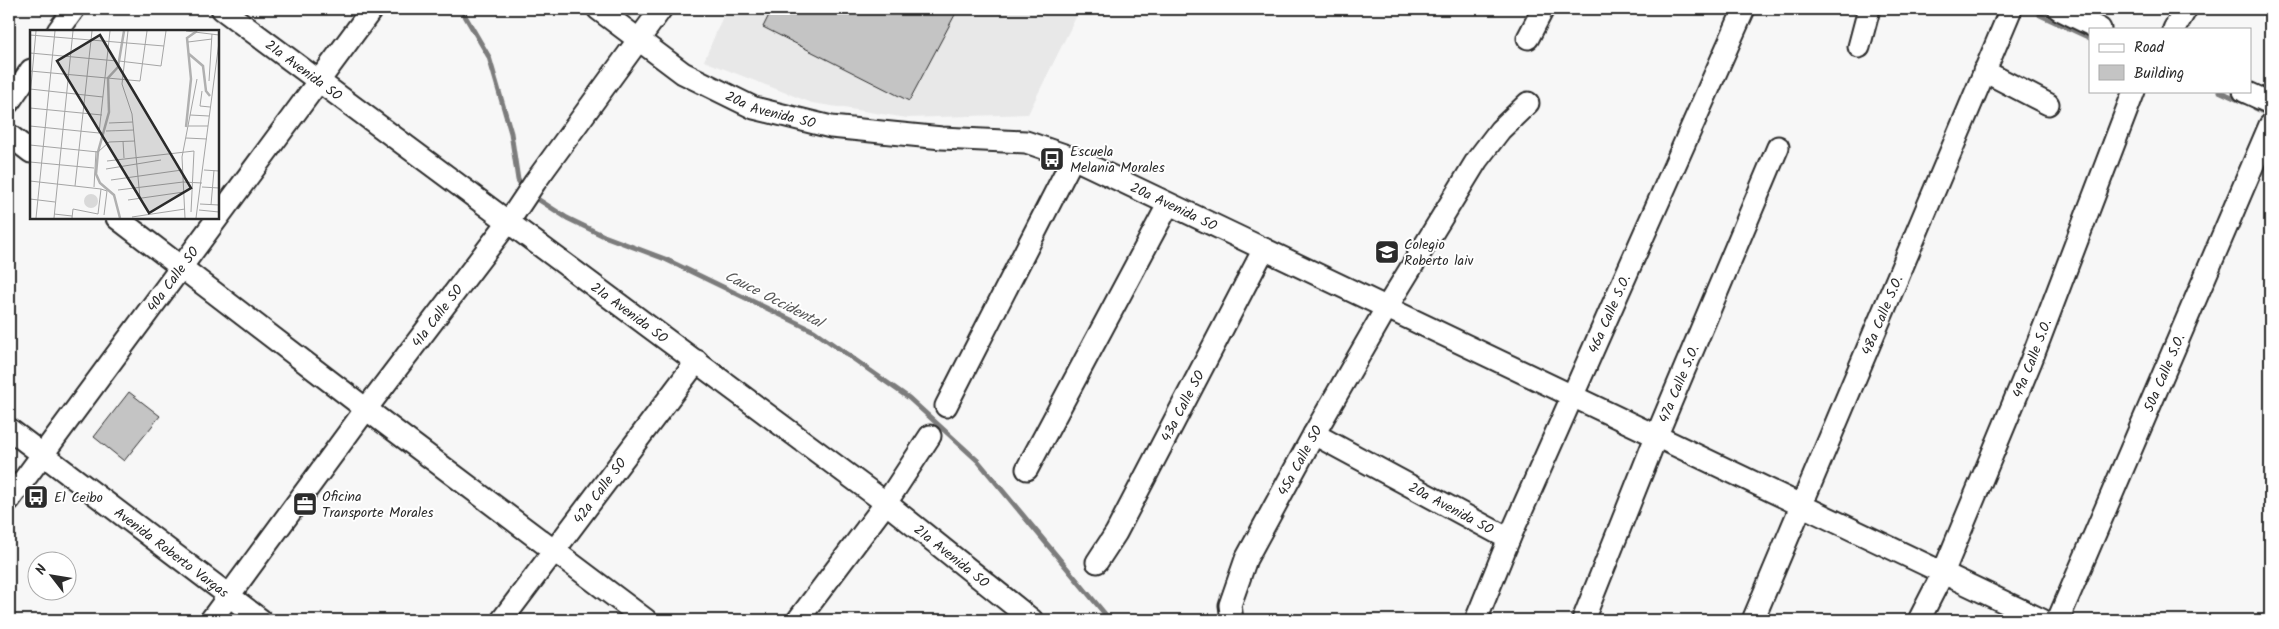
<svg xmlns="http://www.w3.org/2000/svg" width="2279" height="629" font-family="Kalam,sans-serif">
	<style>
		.built { fill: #e8e8e8 }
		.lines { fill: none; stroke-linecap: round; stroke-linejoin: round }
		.stream { stroke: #7b7b7b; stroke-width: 5 }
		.building { fill: #c4c4c4; stroke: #2b2b2b }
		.minor-casing { stroke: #2b2b2b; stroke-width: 25 }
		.minor { stroke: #fff; stroke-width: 21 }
		.labels { text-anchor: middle; stroke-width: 4; stroke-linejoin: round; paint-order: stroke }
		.street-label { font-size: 14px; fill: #2b2b2b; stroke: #fff }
		.poi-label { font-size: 14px; fill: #2b2b2b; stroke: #fff; text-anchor: start }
		.water-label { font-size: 15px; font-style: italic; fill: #5a5a5a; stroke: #fff }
		.inset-river { fill: none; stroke: #b0b0b0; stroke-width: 2.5 }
		.inset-road { fill: none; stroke: #a5a5a5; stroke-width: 1 }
		.view { fill: #2b2b2b; fill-opacity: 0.15; stroke: #2b2b2b; stroke-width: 2.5 }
		.inset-edge { fill: none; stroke: #2b2b2b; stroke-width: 2.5 }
	</style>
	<rect width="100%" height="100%" fill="#f7f7f7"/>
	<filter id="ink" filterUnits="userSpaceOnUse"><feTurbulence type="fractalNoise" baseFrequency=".02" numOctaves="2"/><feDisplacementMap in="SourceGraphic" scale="10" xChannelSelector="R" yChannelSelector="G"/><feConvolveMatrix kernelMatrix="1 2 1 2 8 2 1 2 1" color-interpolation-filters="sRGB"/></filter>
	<g filter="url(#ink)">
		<!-- built -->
		<path class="built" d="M726 9H1080L1028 114 907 118 812 103 704 61Z"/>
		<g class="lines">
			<!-- stream -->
			<g class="stream">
				<path d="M461 9 489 57 511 133 518 180 524 189"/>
				<path d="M2040 15 2090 38"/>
				<path d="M2219 91 2243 102"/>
				<path d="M2255 108 2270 115"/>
				<path d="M533 196 567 218 604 236 665 259 814 331 909 398 978 461 1110 620"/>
			</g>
		</g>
		<!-- building -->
		<g class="building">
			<path d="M772 9H958L909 101 763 27Z"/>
			<path d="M129 392 160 416 124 461 94 437Z"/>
		</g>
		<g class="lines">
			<defs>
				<g id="minor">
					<path id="s1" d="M222 9 886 503 1032 620"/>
					<path id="s2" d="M598 9 683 73 754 108 831 127 942 138 1026 142 1073 158 2042 620"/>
					<path d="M2059 9 2100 29"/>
					<path d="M2174 29 2186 9"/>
					<path d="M58 31 74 9"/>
					<path d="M1528 38 1543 9"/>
					<path d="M1859 47 1868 13 1866 9"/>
					<path d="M1984 71 2048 104"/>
					<path d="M2244 91 2270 103"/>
					<path d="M9 102 31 70"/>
					<path d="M9 135 31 152"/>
					<path d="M117 218 366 409 646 620"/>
					<path d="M946 406 1073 158"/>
					<path id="s3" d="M9 429 261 620"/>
					<path id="s4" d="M1314 434 1509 539"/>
					<path d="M1027 469 1168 205"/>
					<path id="s5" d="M9 500 372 9"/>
					<path id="s6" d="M1097 562 1116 533 1264 249"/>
					<path id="s7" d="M211 620 366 409 509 221 535 182 661 9"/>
					<path id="s8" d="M502 620 697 361"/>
					<path d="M798 620 886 503 930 436"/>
					<path id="s9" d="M1232 620 1230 605 1246 559 1314 434 1387 307 1477 160 1500 130 1528 103"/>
					<path id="s10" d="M1476 620 1509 539 1744 9"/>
					<path id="s11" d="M1583 620 1656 437 1778 147"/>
					<path id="s12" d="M1753 620 2011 9"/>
					<path id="s13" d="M1919 620 1943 573 2031 361 2134 91"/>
					<path id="s14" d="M2058 620 2270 125"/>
				</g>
			</defs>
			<!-- minor casing -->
			<use href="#minor" class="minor-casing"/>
			<!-- minor -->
			<use href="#minor" class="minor"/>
		</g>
	</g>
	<!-- icons -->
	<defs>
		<symbol id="bus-square" viewBox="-11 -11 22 22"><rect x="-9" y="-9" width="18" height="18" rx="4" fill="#2b2b2b" stroke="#fff"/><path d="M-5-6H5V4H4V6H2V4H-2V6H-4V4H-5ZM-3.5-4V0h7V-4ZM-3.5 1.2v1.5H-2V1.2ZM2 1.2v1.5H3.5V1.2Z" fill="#fff"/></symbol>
		<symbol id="school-square" viewBox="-11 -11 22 22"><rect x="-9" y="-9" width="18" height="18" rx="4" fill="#2b2b2b" stroke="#fff"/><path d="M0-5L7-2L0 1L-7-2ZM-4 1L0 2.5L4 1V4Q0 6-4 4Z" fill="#fff"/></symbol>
		<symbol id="office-square" viewBox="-11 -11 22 22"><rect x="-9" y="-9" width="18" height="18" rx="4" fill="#2b2b2b" stroke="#fff"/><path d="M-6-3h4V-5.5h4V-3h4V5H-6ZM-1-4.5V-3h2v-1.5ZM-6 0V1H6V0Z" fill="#fff"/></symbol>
	</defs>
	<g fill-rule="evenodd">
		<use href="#bus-square" x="1038" y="145" width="28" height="28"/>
		<use href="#school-square" x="1373" y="238" width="28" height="28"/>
		<use href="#bus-square" x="22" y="483" width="28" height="28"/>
		<use href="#office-square" x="291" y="490" width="28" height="28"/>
	</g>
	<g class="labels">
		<!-- street labels -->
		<g class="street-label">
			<text dy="5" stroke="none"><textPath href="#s1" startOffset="102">21a Avenida SO</textPath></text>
			<text dy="5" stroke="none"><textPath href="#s2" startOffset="202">20a Avenida SO</textPath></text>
			<text dy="5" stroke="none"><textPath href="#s2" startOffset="622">20a Avenida SO</textPath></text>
			<text dy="5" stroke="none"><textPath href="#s5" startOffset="275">40a Calle SO</textPath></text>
			<text dy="5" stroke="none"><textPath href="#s1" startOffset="508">21a Avenida SO</textPath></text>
			<text dy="5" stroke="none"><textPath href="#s10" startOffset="334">46a Calle S.O.</textPath></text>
			<text dy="5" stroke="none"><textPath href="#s12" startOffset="331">48a Calle S.O.</textPath></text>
			<text dy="5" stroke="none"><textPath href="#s7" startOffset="379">41a Calle SO</textPath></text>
			<text dy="5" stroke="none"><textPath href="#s13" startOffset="285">49a Calle S.O.</textPath></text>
			<text dy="5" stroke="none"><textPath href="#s14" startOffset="269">50a Calle S.O.</textPath></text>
			<text dy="5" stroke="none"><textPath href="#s11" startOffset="255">47a Calle S.O.</textPath></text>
			<text dy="5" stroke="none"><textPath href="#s6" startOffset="178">43a Calle SO</textPath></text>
			<text dy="5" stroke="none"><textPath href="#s9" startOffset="176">45a Calle SO</textPath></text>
			<text dy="5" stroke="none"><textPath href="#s8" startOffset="162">42a Calle SO</textPath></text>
			<text dy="5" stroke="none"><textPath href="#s4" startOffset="156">20a Avenida SO</textPath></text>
			<text dy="5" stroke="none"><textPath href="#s3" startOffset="204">Avenida Roberto Vargas</textPath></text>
			<text dy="5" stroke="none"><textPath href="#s1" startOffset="912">21a Avenida SO</textPath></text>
		</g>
		<!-- poi labels -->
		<g class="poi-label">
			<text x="1070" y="156">Escuela<tspan x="1070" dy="16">Melania Morales</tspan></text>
			<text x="1404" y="249">Colegio<tspan x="1404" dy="16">Roberto laiv</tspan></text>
			<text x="322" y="501">Oficina<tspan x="322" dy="16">Transporte Morales</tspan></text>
			<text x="54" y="502">El Ceibo</text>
		</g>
		<!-- water labels -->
		<g class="water-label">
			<text transform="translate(774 299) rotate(27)" y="5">Cauce Occidental</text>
		</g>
	</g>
	<!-- overview -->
	<g transform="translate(30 30)">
		<rect width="189" height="189" fill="#f7f7f7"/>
		<path d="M54 171a7 7 0 1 1 14 0a7 7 0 1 1-14 0Z" fill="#d9d9d9"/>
		<path class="inset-river" d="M159 24 173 36 176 61 180 66M156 97 161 49 157 8 167 1M90 188 84 165 70 153 66 144 68 122 79 82 78 48 88 37 94 1"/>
		<path class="inset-road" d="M98 1 92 54 102 84 110 168M156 1 189 5M0 5 134 16M158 12 182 9M0 23 87 31M89 31 131 36 136 1M0 41 110 51 117 1M179 51 182 4M0 59 73 67M172 61 170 76 180 77M0 67 6 1M0 78 72 85M160 85 179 86M79 93 103 92M0 96 69 103 80 1M158 96H178M76 101 104 100M156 108 177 109M93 111 94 128M0 115 68 122 79 112 105 111M77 131 164 121 161 182M0 132 64 138M76 139 131 130M174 140 189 141M81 150 152 140M0 151 71 159 68 184 43 179 42 188M153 152 172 153M45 156 62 1M64 157 66 121M172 157 189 158M71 159 77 161 74 185M88 160 153 152M0 169 25 172M98 170 154 162M170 174 189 175M181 175 184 140M169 180 189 182M24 184 42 186M102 187 155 179M6 188 25 1M24 188 43 1M155 188 152 127 167 49M166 188 189 12"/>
		<path class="view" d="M70 5 161 158 119 183 27 31Z"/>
		<rect width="189" height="189" class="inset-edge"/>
	</g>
	<!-- margin -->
	<rect width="2279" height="629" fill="none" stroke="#fff" stroke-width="30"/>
	<rect x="15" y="15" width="2249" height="599" fill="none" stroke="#2b2b2b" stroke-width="2" filter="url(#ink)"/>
	<!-- legend -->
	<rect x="2089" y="28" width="162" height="65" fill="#ffffff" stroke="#aaaaaa"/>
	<rect x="2099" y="44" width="25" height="8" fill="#ffffff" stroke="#aaaaaa"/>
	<text x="2134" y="52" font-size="15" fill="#2b2b2b">Road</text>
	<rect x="2099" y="65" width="25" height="15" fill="#c4c4c4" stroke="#aaaaaa"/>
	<text x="2134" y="78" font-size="15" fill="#2b2b2b">Building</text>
	<!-- north arrow -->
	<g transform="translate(52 576) rotate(301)"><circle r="24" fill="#ffffff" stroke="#aaaaaa"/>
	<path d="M0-4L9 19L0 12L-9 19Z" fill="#2b2b2b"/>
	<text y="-8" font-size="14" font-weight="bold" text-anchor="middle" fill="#2b2b2b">N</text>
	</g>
</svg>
